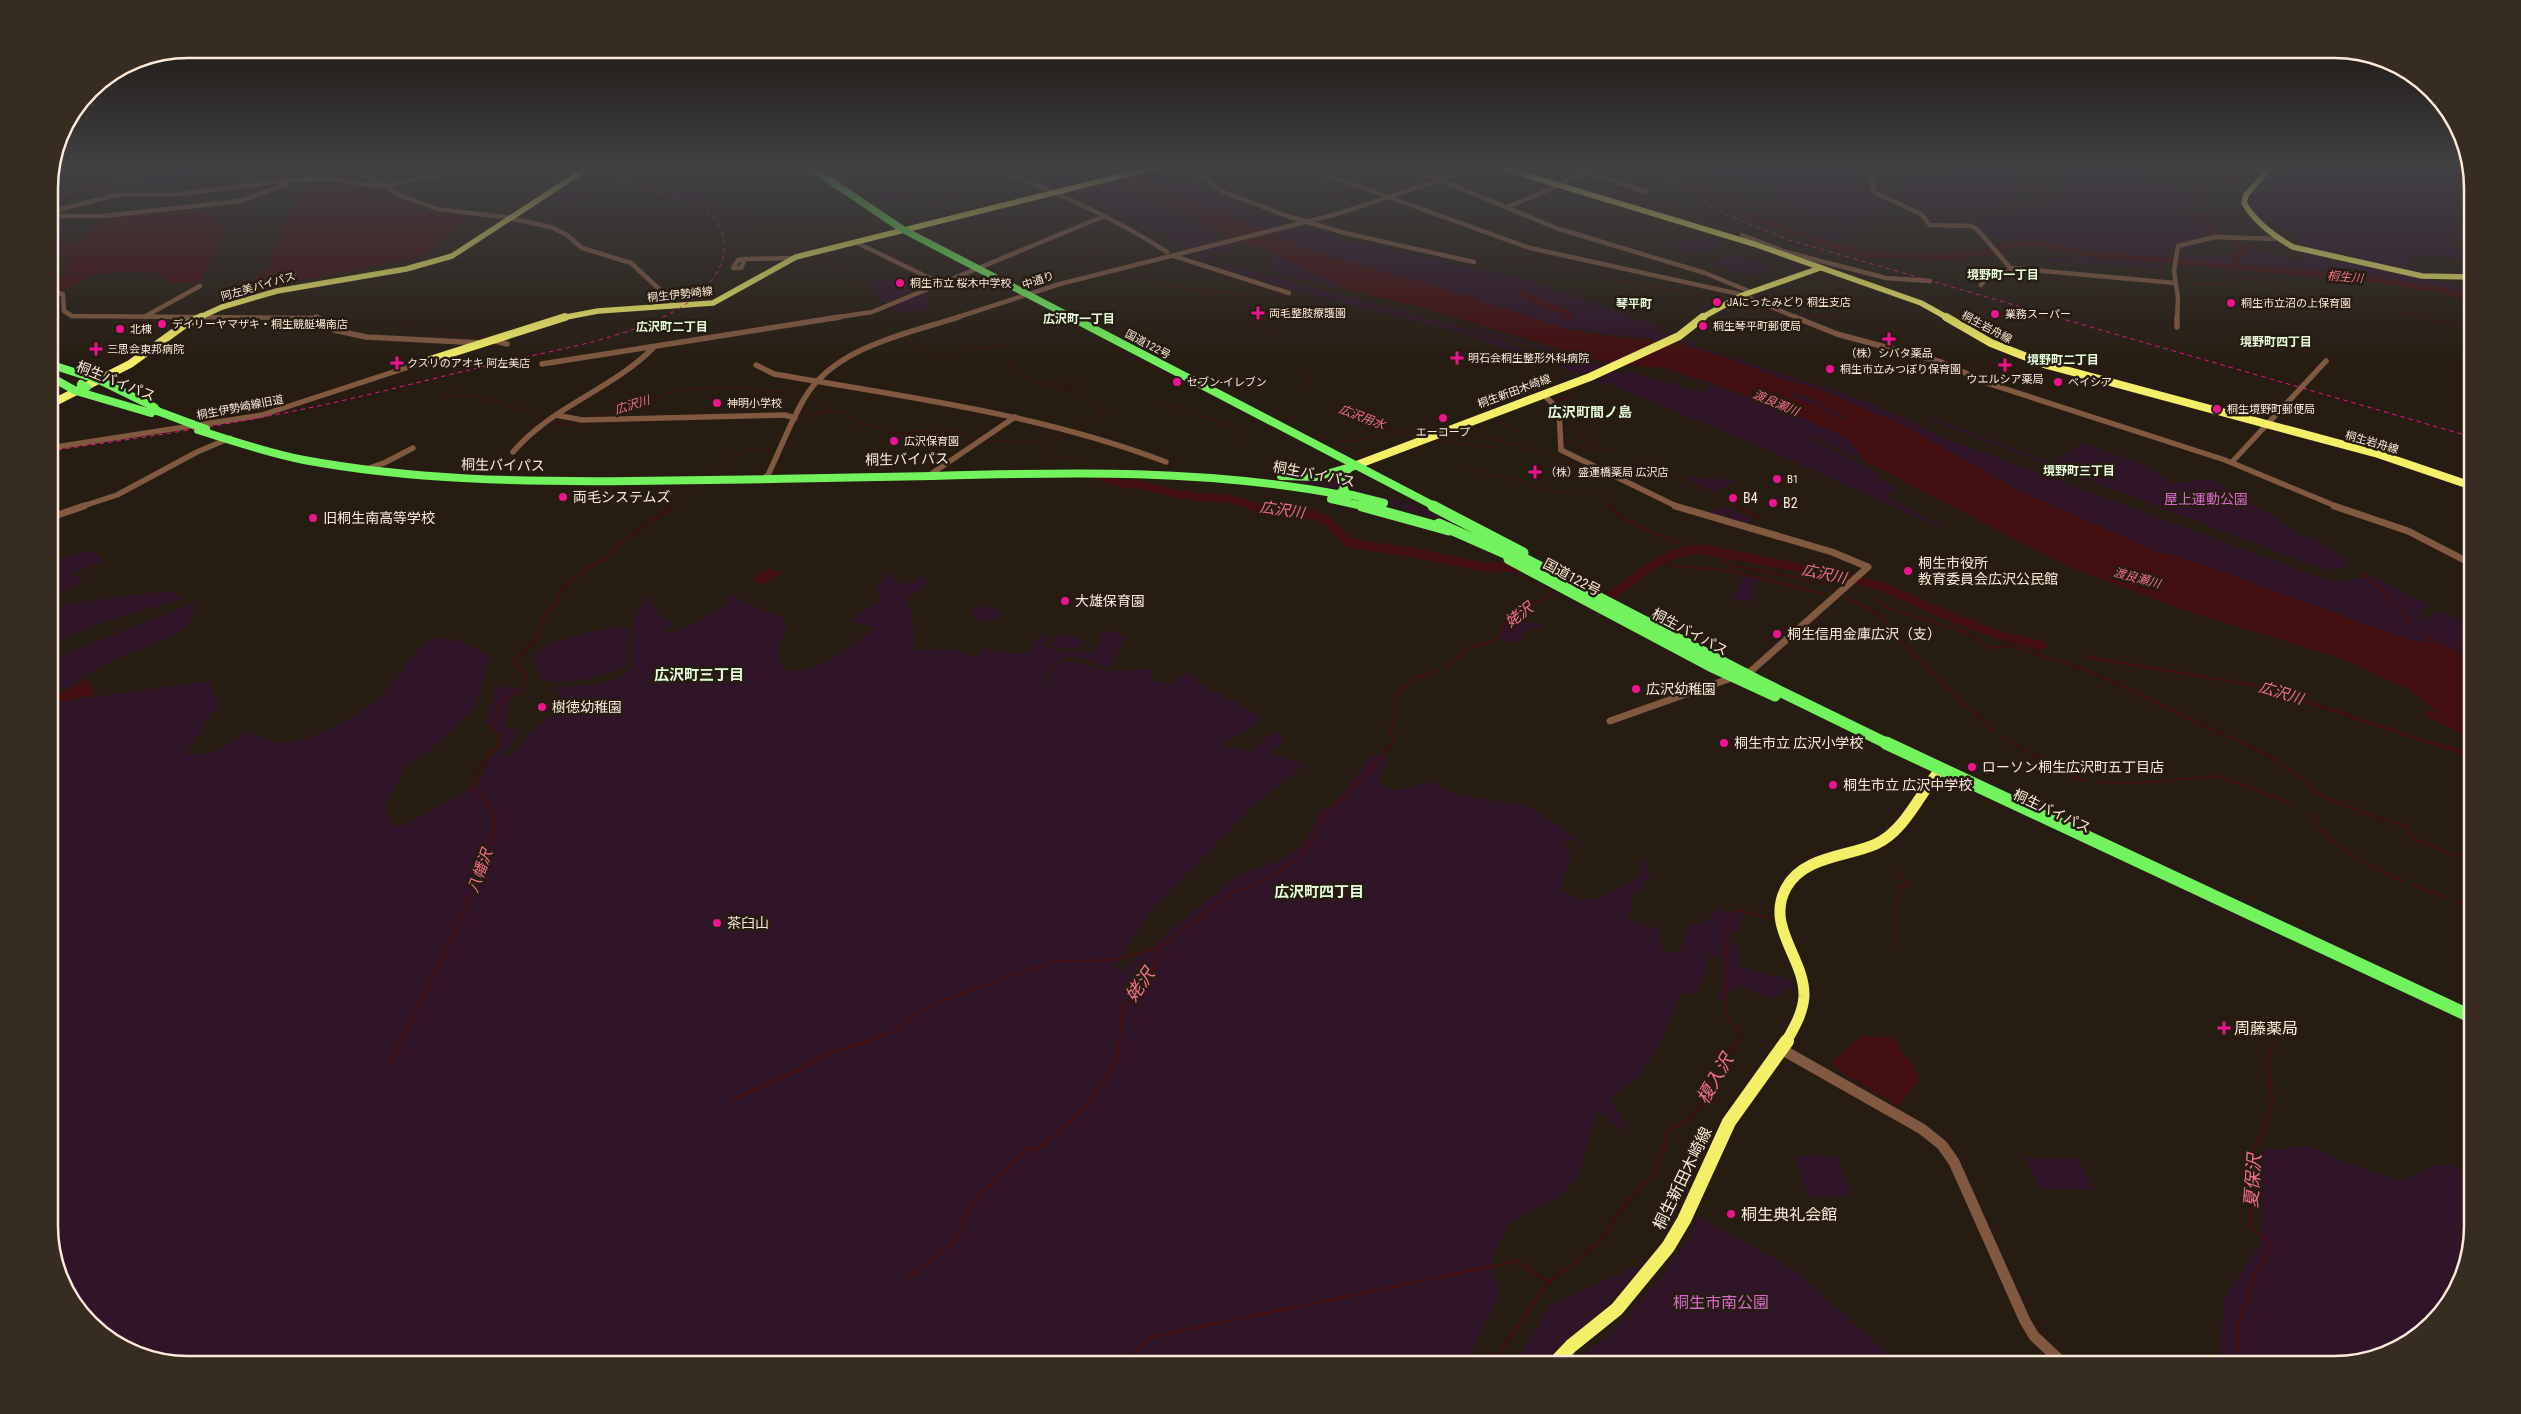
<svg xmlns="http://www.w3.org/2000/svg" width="2521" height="1414" font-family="'Roboto Condensed','Noto Sans JP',sans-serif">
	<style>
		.green { fill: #2f1527 }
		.water { fill: #420e10; fill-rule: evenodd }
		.pier { fill: #261c11 }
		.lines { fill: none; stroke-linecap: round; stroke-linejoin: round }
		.stream-far2 { stroke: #420e10; stroke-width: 1 }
		.stream-far1 { stroke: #420e10; stroke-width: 2 }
		.stream { stroke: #420e10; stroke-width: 2.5 }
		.river-far2 { stroke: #420e10; stroke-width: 5.5 }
		.river-far1 { stroke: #420e10; stroke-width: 8 }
		.river { stroke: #420e10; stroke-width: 9 }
		.minor-far3 { stroke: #815840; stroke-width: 4.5 }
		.minor-far2 { stroke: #815840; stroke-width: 5.5 }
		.minor-far1 { stroke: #815840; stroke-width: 7 }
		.minor { stroke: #815840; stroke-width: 11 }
		.major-far3 { stroke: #f4ef68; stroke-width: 5.5 }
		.major-far2 { stroke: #f4ef68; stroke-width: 8 }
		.major-far1 { stroke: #f4ef68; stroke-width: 11 }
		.major { stroke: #f4ef68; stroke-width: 14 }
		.highway-far3 { stroke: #72f35d; stroke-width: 7 }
		.highway-far2 { stroke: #72f35d; stroke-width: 8 }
		.highway-far1 { stroke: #72f35d; stroke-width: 11 }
		.highway { stroke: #72f35d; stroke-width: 13 }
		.rail { stroke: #ee138e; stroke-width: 1; stroke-dasharray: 4.5 4; stroke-linecap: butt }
		.highway-bridge-far1 { stroke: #72f35d; stroke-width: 8 }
		.highway-bridge { stroke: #72f35d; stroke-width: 11 }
		.poi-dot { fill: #ee138e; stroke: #261c11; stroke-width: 2 }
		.labels { text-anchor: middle; stroke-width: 5; stroke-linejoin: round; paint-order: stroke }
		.far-street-label { font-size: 11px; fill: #fce9d9; stroke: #261c11 }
		.far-poi-label { font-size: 11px; fill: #fce9d9; stroke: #261c11; text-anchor: start }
		.far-neighbourhood-label { font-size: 12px; font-weight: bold; fill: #e5fcdb; stroke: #261c11 }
		.far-water-label { font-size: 12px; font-style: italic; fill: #f46f89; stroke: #261c11 }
		.street-label { font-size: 14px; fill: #fce9d9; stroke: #261c11 }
		.far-quarter-label { font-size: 14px; font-weight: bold; fill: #e5fcdb; stroke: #261c11 }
		.poi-label { font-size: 14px; fill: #fce9d9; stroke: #261c11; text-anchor: start }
		.park-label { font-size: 14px; fill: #d769ce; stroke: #261c11 }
		.water-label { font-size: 15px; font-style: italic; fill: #f46f89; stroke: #261c11 }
		.neighbourhood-label { font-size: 15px; font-weight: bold; fill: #e5fcdb; stroke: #261c11 }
		.near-poi-label { font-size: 16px; fill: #fce9d9; stroke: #261c11; text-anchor: start }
		.near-street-label { font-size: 16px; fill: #fce9d9; stroke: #261c11 }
		.near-park-label { font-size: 16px; fill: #d769ce; stroke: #261c11 }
		.near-water-label { font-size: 18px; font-style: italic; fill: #f46f89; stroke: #261c11 }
		.rim { fill: none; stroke: #fce9d9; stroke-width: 2.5 }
	</style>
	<rect width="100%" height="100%" fill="#261c11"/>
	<!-- green -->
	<g class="green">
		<path d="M1682 167H1846L1863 170 1865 176 1862 180H1867L1862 186 1871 187 1875 195 1889 202 1879 201V204L1891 206H1887L1886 210 1880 211 1878 215 1858 221V223H1867L1868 228H1871L1864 235 1832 225 1838 222 1823 219 1818 215 1778 202 1773 199 1780 197C1769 184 1726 178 1711 175 1705 173 1699 169 1693 168L1699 174 1698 179Z"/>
		<path d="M1954 167H2015L2020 182 2015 189 2017 196 2037 204 2016 199 2005 203 1999 209 1985 212 1934 208 1931 210 1937 212V215L1964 218 1968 221 1935 223 1921 213 1928 210C1920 207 1910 203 1906 197L1912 194 1913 191 1894 187V183L1906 176H1926L1927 173 1950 174 1953 173 1951 170H1955Z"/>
		<path d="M2055 167H2162L2163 169 2147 173 2158 183H2169L2186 193 2189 204 2186 212 2198 218 2209 229 2201 242 2190 248 2170 252 2169 260C2112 255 2055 241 1997 243L2001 241H2013L2011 238C1999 237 1987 237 1979 226L1985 218 2010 214 2021 208 2060 202 2052 172Z"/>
		<path d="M2292 167H2468L2472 179V241L2443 238 2469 256 2467 259 2411 255 2413 259H2411L2417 265 2414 266 2429 274H2412L2358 259H2364L2349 252 2331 250 2337 253C2302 252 2307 243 2282 228 2278 226 2272 225 2267 224 2259 222 2248 209 2247 201L2254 192 2262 191 2281 172Z"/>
		<path d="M194 170 203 173 193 174 190 176 195 177C183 182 158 195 146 193L157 184H144L156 177Z"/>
		<path d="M1037 171C1088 172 1138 191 1182 215 1201 225 1218 238 1238 247L1208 256 1240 268 1453 325 1501 340 1536 356 1549 351 1469 328 1472 326 1594 362 1616 373 1634 372 1695 391H1708L1710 385 1664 369H1669L1780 408 1827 427 1849 438 1865 461 1781 423 1883 475 1875 478 1899 487 1888 496 1891 499 1941 525 1938 527 1767 449 1598 379 1611 372 1588 375 1591 372 1579 374 1452 330 1290 289 1205 263 1234 269 1195 255 1199 253 1134 218 1048 184 1051 182 1030 173Z"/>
		<path d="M1155 172 1245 208 1306 229 1330 233 1344 241 1355 244 1358 242 1418 254 1507 277 1498 273 1500 272 1559 291 1555 294 1562 292 1628 315 1623 319 1630 316 1677 333 1658 328 1654 330 1698 343 1695 346 1849 395 1915 422 1934 434 2325 579 2337 582 2373 576 2430 606 2423 610 2418 618 2419 620 2442 611 2472 624V658L2436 642 2414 627 2432 644 2407 639 2182 557 2158 552 2020 491 1903 425 1814 387 1785 380 1730 359 1675 342 1569 329 1436 286 1299 247 1287 239 1146 182 1149 174Z"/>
		<path d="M688 188 702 191 694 193 709 200 728 217 723 219 724 222 722 223 711 210 669 193Z"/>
		<path d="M902 188 905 197 884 202 879 199 888 197 880 193 859 195Z"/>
		<path d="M586 189 592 193 574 197 581 202 572 204 542 200Z"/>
		<path d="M1788 221 1823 228 1827 227 1846 237 1840 242 1801 229Z"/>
		<path d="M1702 235 1724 243 1706 251 1700 249 1690 253 1670 248Z"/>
		<path d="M2228 242C2259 244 2281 263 2309 261L2302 254V251H2307L2332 262 2356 263 2472 289V296L2437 286 2343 272 2179 261V255L2212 257 2226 253 2243 255 2245 251Z"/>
		<path d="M1733 253 1773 269 1749 276 1710 263Z"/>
		<path d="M1277 256 1295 263 1312 274 1340 284 1341 288 1275 272 1268 263 1269 258Z"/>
		<path d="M2072 256 2159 263 2163 268 2038 260Z"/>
		<path d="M915 279 928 286 886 303 875 295 877 294 870 281Z"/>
		<path d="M929 290 927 297 930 309 903 313 888 307Z"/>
		<path d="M1754 293 1786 299 1781 309 1748 295Z"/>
		<path d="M1792 392 1822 402 1824 404H1821L1843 415 1849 421 1802 401 1790 394Z"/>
		<path d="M1931 417 2052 463 2083 443 2145 465 2171 482 2178 483 2211 479 2275 517 2302 538 2312 536 2351 562 2341 563 2346 567 2332 570 2321 568 1928 419Z"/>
		<path d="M1687 477 1736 480H1737L1714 492 1685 478Z"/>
		<path d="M1294 478 1325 477 1339 482 1342 490 1292 481Z"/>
		<path d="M1356 489 1423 508 1442 518V520L1350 492Z"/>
		<path d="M1722 506 1756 520 1745 526 1725 515 1719 519 1707 514Z"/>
		<path d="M94 551 100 556 103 562 72 574 84 581 49 601V556L54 559Z"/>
		<path d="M888 573 895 575 893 581 911 585 919 577 930 581 908 598 907 602 912 608 915 650C937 649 956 645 975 658L986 647 996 652 1027 654 1041 634 1048 635 1041 646 1058 649V652L1078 650 1091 654 1103 639 1099 637 1104 630 1127 636 1112 663 1111 669C1080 659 1066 645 1045 677L1048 679 1047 683 1025 684 1049 685 1053 668 1062 661 1078 662 1106 671 1151 669V680L1169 684 1187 673 1195 676 1196 682 1246 707 1260 718 1253 726 1222 745 1251 751 1275 731 1286 738 1272 754 1306 764 1257 802 1156 905 1115 967 1122 971 1238 875 1278 862 1303 845 1322 810 1332 806 1374 754 1388 757 1379 784 1395 791 1431 782 1458 795 1526 806 1533 808 1587 846 1583 847 1574 839 1564 844 1572 855 1561 888C1589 910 1602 895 1630 883L1631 881 1641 875V858H1645L1650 873 1641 893 1634 892 1629 919 1661 930 1663 952 1680 953 1690 923 1704 924 1722 905 1723 912 1743 911 1741 932 1733 931 1730 942 1739 946 1740 967 1792 980 1793 987 1771 999 1738 985 1718 1003 1724 979 1723 958 1710 954 1704 979 1696 994 1682 993C1666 1031 1650 1080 1610 1097L1626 1126 1622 1131 1604 1114 1597 1113 1579 1176 1560 1196 1510 1223 1492 1259 1499 1296 1472 1352 1485 1365H187L118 1347 72 1303 49 1235V703L210 681 214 688 212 690 213 695H216L219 703 186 754C209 756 229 749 244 732 258 735 271 743 284 743 307 743 362 715 379 699 396 684 417 639 440 638 458 637 475 648 490 655L476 707 444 739 407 767 385 806 394 826H404L478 784 485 766 500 747 503 734 486 723 495 687 523 688 511 700 506 726 511 729 520 730 501 757C519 757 522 740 533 730 541 723 550 718 557 709L560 690H551L556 687C578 685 617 687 632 667L633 625 645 594 661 617 675 623 663 630 668 634 696 623 728 603 725 599 736 594 739 600 783 617 787 627C781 640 774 657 785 670 821 675 848 646 876 628L850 621 881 600 876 589Z"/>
		<path d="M1745 575 1760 578 1752 590 1754 596 1745 603 1729 596 1737 591Z"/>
		<path d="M166 591 186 598 103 622 49 645V615L65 604Z"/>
		<path d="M197 602C195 608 193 617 189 623 176 641 126 653 106 664 87 675 69 687 49 697V660Z"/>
		<path d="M985 606 996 610 1001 617 979 623 969 611Z"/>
		<path d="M1512 619 1543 624V627L1540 629 1530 628 1519 643 1499 639 1506 624Z"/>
		<path d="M621 626 629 629 627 667C607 674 563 689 543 679 540 674 535 667 535 661 534 640 606 629 621 626Z"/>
		<path d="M1059 635 1083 639V642C1075 652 1058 647 1048 645L1053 637Z"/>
		<path d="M2297 1146H2310L2345 1162 2400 1181 2432 1167 2452 1164 2472 1179V1227L2454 1296 2403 1347 2334 1365H2219L2225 1298 2260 1243 2264 1213 2262 1158 2265 1150 2286 1149Z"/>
		<path d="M1795 1156H1837L1852 1196H1809Z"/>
		<path d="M2025 1158H2078L2094 1189H2040Z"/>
		<path d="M1698 1216 1795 1270 1900 1365H1571L1616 1328 1663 1275 1668 1265 1688 1239Z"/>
		<path d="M1647 1262 1597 1316 1550 1355 1545 1365H1514L1550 1305Z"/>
	</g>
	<!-- water -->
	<g class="water">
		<path d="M1047 167H1090L1121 174 1127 171 1122 167H1134L1149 174 1146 182 1287 239 1299 247 1436 286 1568 329 1617 337 1675 342 1730 359 1785 380 1814 387 1903 425 2020 491 2158 552 2182 557 2407 639 2431 643 2413 626 2436 642 2472 658V739L2428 717 2424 713 2427 711 2438 712 2408 689 2344 659 2184 610 2068 566 1865 461 1849 438 1780 408 1707 381 1664 368 1610 364 1421 307 1341 288 1340 284 1312 274 1295 263 1219 232 1126 186 1095 175ZM1792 392 1822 402 1823 404 1806 401 1843 415 1848 421 1802 401 1790 394Z"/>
		<path d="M2022 182 2044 184 2049 193 2043 195 2018 191Z"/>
		<path d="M344 183 359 184 380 192 378 200 383 202 405 199C409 202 413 207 418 209 432 214 455 207 464 221L430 252 419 258 280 284 251 281 270 267 271 256 297 196 295 192Z"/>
		<path d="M198 209 227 228 200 281 176 283 168 281 159 273 121 271 89 277 62 291 52 290 62 276 74 274 64 273 69 264 60 246 83 240 101 218Z"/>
		<path d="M769 569 782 573 767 583H755V577Z"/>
		<path d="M2083 655 2265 686 2420 738 2472 752V758L2258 687 2085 658Z"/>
		<path d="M87 679 94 695 66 701 51 699Z"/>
		<path d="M1862 1036 1894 1037 1905 1057H1909L1919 1081 1909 1091 1899 1107 1835 1068V1065L1831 1063Z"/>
	</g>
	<!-- pier -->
	<path class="pier" d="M1045 167 1104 178 1141 169 1138 167H1140L1152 173 1146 171 1111 181 1153 198 1215 229H1212L1125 188 1094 178 1047 169Z"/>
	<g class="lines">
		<!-- stream-far2 -->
		<g class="stream-far2">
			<path d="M890 167 897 178"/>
			<path d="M919 167 926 177"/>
			<path d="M1259 168 1268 173 1264 174 1273 180H1279"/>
			<path d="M1558 171 1552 173 1566 178"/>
			<path d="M898 179 910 187"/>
			<path d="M1280 180 1304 188"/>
			<path d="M1691 180 1739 197"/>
			<path d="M930 184 941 190"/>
			<path d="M914 187 927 190 935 187"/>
			<path d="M913 188 954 216"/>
			<path d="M1306 188 1351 200"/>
			<path d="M1603 189 1636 197"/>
			<path d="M942 191 944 195 979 202 988 207"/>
			<path d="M898 196 901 191"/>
			<path d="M1743 198 1759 203"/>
			<path d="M1647 199 1678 207 1697 217"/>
			<path d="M1352 200 1356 201"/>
			<path d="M867 201 888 198"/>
			<path d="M1068 202 1098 216"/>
			<path d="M1197 202 1216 196"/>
			<path d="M1764 204 1796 215 1833 222"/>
			<path d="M1370 205 1377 208"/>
			<path d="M1378 208 1389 214"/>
			<path d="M994 211 1015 221"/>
			<path d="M722 212 728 217"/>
			<path d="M1390 215 1416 229"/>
			<path d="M1698 217 1708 222"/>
			<path d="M730 218 750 227 762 236"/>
			<path d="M1101 218 1111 222"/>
			<path d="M1840 222H1857"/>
			<path d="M1112 223 1123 228"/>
			<path d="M1865 223H1868L1869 228 1899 234H1904L1906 231H1924"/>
			<path d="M973 224 1013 241"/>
			<path d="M1028 226 1036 232"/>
			<path d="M1718 226 1720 227"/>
			<path d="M1418 230 1439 241"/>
			<path d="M1729 232 1738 236"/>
			<path d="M1930 232 1940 235 1945 244H1954L1956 248"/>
			<path d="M1933 233 1956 234"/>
			<path d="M764 237 794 254"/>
			<path d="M1050 240 1108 256"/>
			<path d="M1013 241 1027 239 1036 242"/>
			<path d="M1012 242 1013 249 1017 250"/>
			<path d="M1441 242 1461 247"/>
			<path d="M1042 244 1080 262"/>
			<path d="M1154 246 1159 250"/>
			<path d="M1463 247 1498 255"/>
			<path d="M1959 250 1973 254"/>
			<path d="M1500 255 1511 258"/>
			<path d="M806 257 846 267"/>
			<path d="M1947 257 1964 261"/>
			<path d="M1513 258 1575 270"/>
			<path d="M1793 260 1811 270"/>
			<path d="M1083 263 1104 267"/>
			<path d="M1102 263 1110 259"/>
			<path d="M1976 264 2008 270"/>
			<path d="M849 268C862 280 868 298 883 306"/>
			<path d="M1207 269 1221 274"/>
			<path d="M1120 271 1162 284"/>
			<path d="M1576 271 1585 272"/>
			<path d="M2015 271 2045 277"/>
			<path d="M1815 272 1833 283"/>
			<path d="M1598 275 1614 280"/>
			<path d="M2231 277 2278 281C2300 303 2339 296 2366 303"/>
			<path d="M381 278V288"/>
			<path d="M2048 278 2063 280"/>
			<path d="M1616 280 1642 285"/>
			<path d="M2067 281 2085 285"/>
			<path d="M2178 284H2229L2225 280"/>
			<path d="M1163 285 1195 289"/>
			<path d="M1253 285 1264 291"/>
			<path d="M1836 285 1865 307"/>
			<path d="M1645 286 1685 291"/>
			<path d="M2089 286 2123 293"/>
			<path d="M1020 288 1024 264 1022 260 1028 251H1024"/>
			<path d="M1196 289 1245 295 1264 292"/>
			<path d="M1200 291 1208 294 1216 303"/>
			<path d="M1269 292 1290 297"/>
			<path d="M1700 294V296"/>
			<path d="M1702 297 1706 300"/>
			<path d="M1305 301 1342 313"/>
			<path d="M819 302 826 303 822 307 861 312"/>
			<path d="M2371 304 2390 310"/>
			<path d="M1219 305 1241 320 1275 335"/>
			<path d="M1727 306 1780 312"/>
			<path d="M887 308 902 313 906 325"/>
			<path d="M1856 310 1863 308"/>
			<path d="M2395 311 2459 325"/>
			<path d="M393 312 391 315 395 318 392 322 411 324 416 321"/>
			<path d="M1868 312V321L1895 340 1952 363"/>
			<path d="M1344 314H1353"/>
			<path d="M1791 314 1846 318"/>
			<path d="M1368 315 1380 319"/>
			<path d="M1849 315 1852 312"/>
			<path d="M430 328 447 334 486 338"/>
			<path d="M2470 329H2472"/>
			<path d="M908 335 921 351 948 358"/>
			<path d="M952 359 973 347 983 350 1003 344 1006 346"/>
			<path d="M1010 360V364C1033 388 1045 380 1073 391 1085 395 1095 404 1105 412L1076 430"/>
			<path d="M1947 360 1997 377"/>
			<path d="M1497 364 1507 362"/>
			<path d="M1520 367 1528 370"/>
			<path d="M1531 371 1536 373"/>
			<path d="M1309 373 1308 377 1312 386"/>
			<path d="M1544 376 1553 377"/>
			<path d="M1556 378 1564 383"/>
			<path d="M2001 378 2049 391"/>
			<path d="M1061 387 1081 378"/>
			<path d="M1569 388 1573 391"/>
			<path d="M449 389 448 394 443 398 463 396"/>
			<path d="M682 391C693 390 705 387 717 387 743 387 768 393 794 392"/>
			<path d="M466 396C486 397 503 406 523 409"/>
			<path d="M813 399 821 401 829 411"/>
			<path d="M1554 400 1573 399 1574 393"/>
			<path d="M2244 400 2268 416"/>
			<path d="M1160 402 1194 413"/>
			<path d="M1327 403 1347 414 1396 431"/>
			<path d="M527 409 545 420"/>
			<path d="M1563 411 1569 417H1576L1585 430 1581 436"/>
			<path d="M849 415C859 429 876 423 892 434"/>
			<path d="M1198 415 1231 426 1243 445"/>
			<path d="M594 417 673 392"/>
			<path d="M804 417 829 411 847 414"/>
			<path d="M1496 421 1521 432"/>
			<path d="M548 422 581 426 584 422"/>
			<path d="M1460 430 1556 456"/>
			<path d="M1393 432H1406"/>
			<path d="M896 434 926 431 940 434 955 430 977 439"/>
			<path d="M1580 438 1597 443 1594 450"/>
			<path d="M984 440 1040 443 1050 456 1072 459 1084 467"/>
			<path d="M1432 440 1494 448"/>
			<path d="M1564 441 1594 450H1616"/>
			<path d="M1334 443C1350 439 1369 442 1381 433"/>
			<path d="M1044 444 1069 433"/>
			<path d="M1560 458 1587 473"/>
			<path d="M1640 459 1652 465"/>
			<path d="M1656 467 1671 474"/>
			<path d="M1469 468 1485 473"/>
			<path d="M712 473 734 456 761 448"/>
			<path d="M1489 475 1496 477 1501 475 1524 484"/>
			<path d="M1680 479 1705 491"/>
			<path d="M1530 486 1577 494"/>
			<path d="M1599 490 1602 494"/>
			<path d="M1714 495 1736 506"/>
			<path d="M1603 496 1610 507"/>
			<path d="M672 507 700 483"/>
		</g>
		<!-- stream-far1 -->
		<g class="stream-far1">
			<path d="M1608 506 1636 526 1682 544"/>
			<path d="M1739 508 1761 518"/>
			<path d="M1717 551 1729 565 1827 583"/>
			<path d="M1667 562 1670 565 1731 571 1824 594"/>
			<path d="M2361 572 2383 591 2414 627"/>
			<path d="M1873 598 1889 608 1964 632 1990 648 2012 646 2095 673 2272 758 2303 778 2316 793 2369 815 2407 826 2411 838 2451 854 2472 858"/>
			<path d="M1849 600 1878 614 1927 668 1996 733"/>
			<path d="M1458 658 1467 649 1494 640 1501 633 1506 621 1557 589"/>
			<path d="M1445 669 1453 661"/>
			<path d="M1415 678 1438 671"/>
			<path d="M524 684 527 674 519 667 516 659 538 637 544 618 558 602 561 590 588 568 605 560 628 537 673 506"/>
			<path d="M1398 696 1412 679"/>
			<path d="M1396 698V708"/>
			<path d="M2003 737 2047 762"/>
			<path d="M2050 769 2087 781"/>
			<path d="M2097 782 2140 783 2219 776 2293 804"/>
			<path d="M2310 813C2315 819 2318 827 2323 832 2344 855 2376 868 2403 881"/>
			<path d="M2413 885 2446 897"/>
			<path d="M2455 901 2472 908"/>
			<path d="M1898 945C1894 925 1896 906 1901 887L1909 884 1899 876 1901 870"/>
			<path d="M401 1042C429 982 462 924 484 862 488 850 495 837 495 825 495 808 485 797 471 789L478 770 500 743 501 739 492 726 502 702 517 690"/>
			<path d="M865 1042 888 1034 936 1003 1055 961 1115 960 1160 947 1233 893 1274 876 1300 856 1308 847 1324 814 1350 791 1394 742 1391 730 1397 711"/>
			<path d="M1120 1042 1122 1009 1153 971 1160 947"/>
			<path d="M1739 1042 1741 1037 1726 1014 1728 918 1739 910 1773 919"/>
		</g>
		<!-- stream -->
		<g class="stream">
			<path d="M389 1067 401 1041"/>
			<path d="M733 1099 799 1070 825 1055 868 1041"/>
			<path d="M909 1278 953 1243 975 1199 1029 1147 1037 1150C1069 1122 1117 1086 1120 1041"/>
			<path d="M1122 1365 1152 1337 1517 1261 1549 1282"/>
			<path d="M1491 1365 1549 1282 1599 1243 1623 1207 1651 1177 1663 1152 1669 1130 1690 1118 1704 1103 1716 1072 1739 1041"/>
			<path d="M2239 1365V1323L2256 1272 2270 1245 2250 1225 2253 1153 2273 1103 2267 1060 2273 1046"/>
		</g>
		<!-- river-far2 -->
		<g class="river-far2">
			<path d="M1670 167 1749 215 1824 243 1868 255 1947 257 1991 252 2013 244H2042L2092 254 2364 278 2441 290 2472 298"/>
			<path d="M2237 268 2234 262 2235 256 2248 253 2247 251 2213 229 2205 219 2192 213 2189 209 2192 203H2195L2192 197C2204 180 2223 185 2239 175L2238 169 2243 167"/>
			<path d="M1520 291 1538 302 1571 314 1567 318"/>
		</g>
		<!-- river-far1 -->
		<path class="river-far1" d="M1097 475 1123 484 1144 485 1173 493 1205 498H1227L1257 507"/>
		<!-- river -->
		<g class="river">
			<path d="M1253 506 1269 511 1316 515 1327 520 1347 541 1360 545 1410 552 1485 567 1519 568"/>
			<path d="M1611 596C1640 576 1664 550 1702 549L1843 576 1884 587 1958 620 2006 637 2042 646"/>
		</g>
		<!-- minor-far3 -->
		<g class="minor-far3">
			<path d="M340 167 369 177 402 196 437 209 504 217 551 227 567 235 582 248 631 263 672 301 671 307"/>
			<path d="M991 167C1052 190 1113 217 1167 252"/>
			<path d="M1189 167 1221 191 1287 216 1345 233 1474 262"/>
			<path d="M1305 167 1530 248 1739 294 1798 318"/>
			<path d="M1409 167 1556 228 1705 273 1751 292"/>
			<path d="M1572 167 1646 192"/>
			<path d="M1863 167 1873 174V188L1876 193 1921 214 1930 225 1971 226 1977 229 2013 271 1990 275 1981 285"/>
			<path d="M307 177 341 167"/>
			<path d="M1506 207C1538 196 1568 180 1599 167"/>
			<path d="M49 212 116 195H172L282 181 331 179 383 187 470 167"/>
			<path d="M49 216H103L241 201 289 183"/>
			<path d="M1742 235 1786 252 1886 278 1930 281"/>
			<path d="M855 242 940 283"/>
			<path d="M1174 256 1289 293"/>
			<path d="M745 259 792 258"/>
			<path d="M745 259 741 268H733L738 260Z"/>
			<path d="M2011 268 2175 283"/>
			<path d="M49 292 63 294 64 311 72 316 320 318"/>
			<path d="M144 317 200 286"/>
			<path d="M832 318 872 312 1102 217"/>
			<path d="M955 318 1060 284 1337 214 1479 167"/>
			<path d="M2177 318 2178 298 2174 271 2178 246 2215 237 2279 239"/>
		</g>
		<!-- minor-far2 -->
		<g class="minor-far2">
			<path d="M316 317 325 320 334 330 366 337 483 343"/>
			<path d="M1795 317 1837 334 1941 362 1990 384 2225 460 2338 507"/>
			<path d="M2177 327V317"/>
			<path d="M492 340 507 344"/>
			<path d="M542 364 840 317"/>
			<path d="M756 365 774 374C906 397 1040 414 1166 462"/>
			<path d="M1544 395 1559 410 1561 450 1678 507"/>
			<path d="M556 415 582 420 785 415 795 418"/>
			<path d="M49 448 262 415 430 360"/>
			<path d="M513 452C552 406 612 390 654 347"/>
			<path d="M2232 462 2326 361"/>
			<path d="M366 469 384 463 413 448"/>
			<path d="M928 476 1015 417"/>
			<path d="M763 479 768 475C780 450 790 423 804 399 834 347 906 334 959 317"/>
			<path d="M80 507 117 495 197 452 230 438"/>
		</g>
		<!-- minor-far1 -->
		<g class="minor-far1">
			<path d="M2334 506 2408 531 2472 564"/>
			<path d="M49 518 84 506"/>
			<path d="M1610 721 1751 671 1868 567 1832 552 1675 506"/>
		</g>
		<!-- minor -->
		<path class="minor" d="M1781 1049 1922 1129 1942 1145 1954 1162 2025 1321 2034 1336 2065 1365"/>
		<!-- major-far3 -->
		<g class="major-far3">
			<path d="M1499 167 1754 244 1921 303 1948 318"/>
			<path d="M2271 167 2246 195 2244 203C2255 222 2274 236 2293 247L2422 276 2472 277"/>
			<path d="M198 318 222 307 277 291 406 269 452 256 589 167"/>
			<path d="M561 318 598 311 713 303 796 257 1157 167"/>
			<path d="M1701 318 1743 295 1820 268"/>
		</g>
		<!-- major-far2 -->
		<g class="major-far2">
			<path d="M1946 317 1991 343 2047 365 2378 454 2472 486"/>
			<path d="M430 360 565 317"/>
			<path d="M49 405 130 364 184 325 201 317"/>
			<path d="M1354 466 1590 377 1679 336 1703 317"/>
		</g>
		<!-- major-far1 -->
		<path class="major-far1" d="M1786 1042C1794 1028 1803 1013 1804 996 1805 958 1765 927 1786 888 1803 856 1847 857 1876 844 1905 831 1920 793 1940 770"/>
		<!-- major -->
		<path class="major" d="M1553 1365 1571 1346 1617 1309 1668 1247 1684 1220 1729 1122 1787 1041"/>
		<!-- highway-far3 -->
		<path class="highway-far3" d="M810 167 902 229 1073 318"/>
		<!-- highway-far2 -->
		<g class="highway-far2">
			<path d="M1071 317 1436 507"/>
			<path d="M49 364 99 380 154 407 157 411"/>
			<path d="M49 376 76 391 151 413"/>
			<path d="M152 409 192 424"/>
			<path d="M198 430C233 441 268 453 304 460 412 480 522 482 632 481 732 480 833 478 933 476 1071 472 1206 469 1342 495"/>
			<path d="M1281 476 1316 477 1354 466"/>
			<path d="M1352 495 1384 503"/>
			<path d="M1331 499 1367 507"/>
			<path d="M1346 501 1347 497 1340 476 1350 468"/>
		</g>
		<!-- highway-far1 -->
		<g class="highway-far1">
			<path d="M1362 506 1449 530"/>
			<path d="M1433 506 1523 553"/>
			<path d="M1515 554 1757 680 1888 744"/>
			<path d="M1509 559 1710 666 1775 696"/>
		</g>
		<!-- highway -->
		<path class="highway" d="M1886 743 2472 1017"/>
		<!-- rail -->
		<g class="rail">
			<path d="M1654 167 1722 213 1789 240 2472 437"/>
			<path d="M49 196 210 167"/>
			<path d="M49 451C133 439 216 427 299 410 363 397 426 380 490 365 552 350 616 342 673 312 704 295 739 261 718 224 703 195 658 195 631 184 620 180 610 173 600 167"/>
		</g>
		<!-- highway-bridge-far1 -->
		<g class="highway-bridge-far1">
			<path d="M81 384 87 387"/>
			<path d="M192 424 206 429"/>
			<path d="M1341 492 1352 495"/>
		</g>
		<!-- highway-bridge -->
		<path class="highway-bridge" d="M1439 524 1523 561"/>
	</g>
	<!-- sky -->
	<linearGradient id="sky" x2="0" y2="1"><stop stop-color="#150f09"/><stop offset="0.46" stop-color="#414043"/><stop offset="1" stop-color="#414043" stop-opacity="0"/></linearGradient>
	<rect width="2521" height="365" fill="url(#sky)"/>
	<!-- markers -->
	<g class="poi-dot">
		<circle cx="900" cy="283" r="5"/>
		<circle cx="1717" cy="302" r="5"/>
		<circle cx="2231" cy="303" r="5"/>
		<path d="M1255.5 305.5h5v5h5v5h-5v5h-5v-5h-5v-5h5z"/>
		<circle cx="1995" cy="314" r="5"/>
		<circle cx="162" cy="324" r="5"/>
		<circle cx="1703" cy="326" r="5"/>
		<circle cx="120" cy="329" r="5"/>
		<path d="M1886.5 331.5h5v5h5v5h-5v5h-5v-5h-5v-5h5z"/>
		<path d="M93.5 341.5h5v5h5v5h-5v5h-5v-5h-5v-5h5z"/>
		<path d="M1454.5 350.5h5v5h5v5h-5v5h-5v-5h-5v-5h5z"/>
		<path d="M394.5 355.5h5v5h5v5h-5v5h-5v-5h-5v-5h5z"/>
		<path d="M2002.5 357.5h5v5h5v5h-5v5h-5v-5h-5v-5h5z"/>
		<circle cx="1830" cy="369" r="5"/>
		<circle cx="1177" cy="382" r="5"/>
		<circle cx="2058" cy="382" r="5"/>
		<circle cx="717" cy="403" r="5"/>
		<circle cx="2217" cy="409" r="5"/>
		<circle cx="1443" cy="418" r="5"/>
		<circle cx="894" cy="441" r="5"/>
		<path d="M1532.5 464.5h5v5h5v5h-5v5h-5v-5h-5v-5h5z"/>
		<circle cx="1777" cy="479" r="5"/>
		<circle cx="563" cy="497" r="5"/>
		<circle cx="1733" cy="498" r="5"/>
		<circle cx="1773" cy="503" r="5"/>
		<circle cx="313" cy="518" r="5"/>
		<circle cx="1908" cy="571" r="5"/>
		<circle cx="1065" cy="601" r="5"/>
		<circle cx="1777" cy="634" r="5"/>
		<circle cx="1636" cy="689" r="5"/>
		<circle cx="542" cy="707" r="5"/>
		<circle cx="1724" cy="743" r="5"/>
		<circle cx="1972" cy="767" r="5"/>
		<circle cx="1833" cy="785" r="5"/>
		<circle cx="717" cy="923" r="5"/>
		<path d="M2221.5 1020.5h5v5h5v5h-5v5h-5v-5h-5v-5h5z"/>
		<circle cx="1731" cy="1214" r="5"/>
	</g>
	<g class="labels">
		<!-- far-street labels -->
		<g class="far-street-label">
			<text transform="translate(1038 280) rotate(-18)" y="4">中通り</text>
			<text transform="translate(258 286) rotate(-16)" y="4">阿左美バイパス</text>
			<text transform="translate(680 294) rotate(-6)" y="4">桐生伊勢崎線</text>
			<text transform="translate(1987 327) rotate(28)" y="4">桐生岩舟線</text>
			<text transform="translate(1148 344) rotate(28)" y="4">国道122号</text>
			<text transform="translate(1514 391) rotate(-20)" y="4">桐生新田木崎線</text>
			<text transform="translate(240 407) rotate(-11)" y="4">桐生伊勢崎線旧道</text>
			<text transform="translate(2372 442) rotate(16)" y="4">桐生岩舟線</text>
		</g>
		<!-- far-poi labels -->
		<g class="far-poi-label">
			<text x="910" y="287">桐生市立 桜木中学校</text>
			<text x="1727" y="306">JAにったみどり 桐生支店</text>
			<text x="2241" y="307">桐生市立沼の上保育園</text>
			<text x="1269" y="317">両毛整肢療護園</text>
			<text x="2005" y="318">業務スーパー</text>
			<text x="172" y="328">デイリーヤマザキ・桐生競艇場南店</text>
			<text x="1713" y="330">桐生琴平町郵便局</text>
			<text x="130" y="333">北棟</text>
			<text x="107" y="353">三思会東邦病院</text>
			<text x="1889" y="357" text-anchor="middle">（株）シバタ薬品</text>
			<text x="1468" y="362">明石会桐生整形外科病院</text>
			<text x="407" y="367">クスリのアオキ 阿左美店</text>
			<text x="1840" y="373">桐生市立みつぼり保育園</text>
			<text x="2005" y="383" text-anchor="middle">ウエルシア薬局</text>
			<text x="1187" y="386">セブン-イレブン</text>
			<text x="2068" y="386">ベイシア</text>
			<text x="727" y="407">神明小学校</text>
			<text x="2227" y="413">桐生境野町郵便局</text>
			<text x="1443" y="436" text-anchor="middle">エーコープ</text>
			<text x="904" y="445">広沢保育園</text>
			<text x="1545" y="476">（株）盛運橋薬局 広沢店</text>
			<text x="1787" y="483">B1</text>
		</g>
		<!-- far-neighbourhood labels -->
		<g class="far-neighbourhood-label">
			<text x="2003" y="279">境野町一丁目</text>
			<text x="1634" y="308">琴平町</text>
			<text x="1079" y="323">広沢町一丁目</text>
			<text x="672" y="331">広沢町二丁目</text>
			<text x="2276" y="346">境野町四丁目</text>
			<text x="2063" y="364">境野町二丁目</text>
			<text x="2079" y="475">境野町三丁目</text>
		</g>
		<!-- far-water labels -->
		<g class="far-water-label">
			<text transform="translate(2345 277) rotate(5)" y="4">桐生川</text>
			<text transform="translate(1776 403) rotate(23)" y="4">渡良瀬川</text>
			<text transform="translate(632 405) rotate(-17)" y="4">広沢川</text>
			<text transform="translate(1362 417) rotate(21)" y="4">広沢用水</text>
			<text transform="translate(2137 578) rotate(15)" y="4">渡良瀬川</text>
		</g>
		<!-- street labels -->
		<g class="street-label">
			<text transform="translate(116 381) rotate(22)" y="5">桐生バイパス</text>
			<text transform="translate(907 459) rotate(-1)" y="5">桐生バイパス</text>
			<text transform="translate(503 465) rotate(1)" y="5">桐生バイパス</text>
			<text transform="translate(1314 474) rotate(11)" y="5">桐生バイパス</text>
			<text transform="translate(1572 577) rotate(28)" y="5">国道122号</text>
			<text transform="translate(1690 632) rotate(28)" y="5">桐生バイパス</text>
			<text transform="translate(2052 811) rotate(25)" y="5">桐生バイパス</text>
		</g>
		<!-- far-quarter labels -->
		<g class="far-quarter-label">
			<text x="1590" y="417">広沢町間ノ島</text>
		</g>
		<!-- poi labels -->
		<g class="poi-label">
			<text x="573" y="502">両毛システムズ</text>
			<text x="1743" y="503">B4</text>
			<text x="1783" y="508">B2</text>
			<text x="323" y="523">旧桐生南高等学校</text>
			<text x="1918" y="568">桐生市役所<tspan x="1918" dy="16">教育委員会広沢公民館</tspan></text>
			<text x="1075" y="606">大雄保育園</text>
			<text x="1787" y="639">桐生信用金庫広沢（支）</text>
			<text x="1646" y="694">広沢幼稚園</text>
			<text x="552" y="712">樹徳幼稚園</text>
			<text x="1734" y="748">桐生市立 広沢小学校</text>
			<text x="1982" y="772">ローソン桐生広沢町五丁目店</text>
			<text x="1843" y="790">桐生市立 広沢中学校</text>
			<text x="727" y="928">茶臼山</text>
		</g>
		<!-- park labels -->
		<g class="park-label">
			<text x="2206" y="504">屋上運動公園</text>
		</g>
		<!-- water labels -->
		<g class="water-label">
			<text transform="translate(1282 510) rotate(8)" y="5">広沢川</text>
			<text transform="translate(1824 574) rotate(12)" y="5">広沢川</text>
			<text transform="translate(1519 615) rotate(-37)" y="5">姥沢</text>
			<text transform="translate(2281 693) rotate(17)" y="5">広沢川</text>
			<text transform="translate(480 871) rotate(-70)" y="5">八幡沢</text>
		</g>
		<!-- neighbourhood labels -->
		<g class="neighbourhood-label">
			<text x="699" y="680">広沢町三丁目</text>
			<text x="1319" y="897">広沢町四丁目</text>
		</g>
		<!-- near-poi labels -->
		<g class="near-poi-label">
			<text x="2234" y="1034">周藤薬局</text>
			<text x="1741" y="1220">桐生典礼会館</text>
		</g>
		<!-- near-street labels -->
		<g class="near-street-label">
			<text transform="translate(1682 1178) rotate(-64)" y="6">桐生新田木崎線</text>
		</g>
		<!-- near-park labels -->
		<g class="near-park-label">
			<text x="1721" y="1308">桐生市南公園</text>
		</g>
		<!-- near-water labels -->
		<g class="near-water-label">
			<text transform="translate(1140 985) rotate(-55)" y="6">姥沢</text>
			<text transform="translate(1715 1079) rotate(-60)" y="6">榎入沢</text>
			<text transform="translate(2253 1181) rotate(-86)" y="6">夏保沢</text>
		</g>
	</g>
	<!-- crop -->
	<path d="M0 0H2521V1414H0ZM188 58H2334A130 130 0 0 1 2464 188V1226A130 130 0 0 1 2334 1356H188A130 130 0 0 1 58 1226V188A130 130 0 0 1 188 58Z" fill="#372c21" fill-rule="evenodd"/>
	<path class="rim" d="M188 58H2334A130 130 0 0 1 2464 188V1226A130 130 0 0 1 2334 1356H188A130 130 0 0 1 58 1226V188A130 130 0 0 1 188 58Z"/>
</svg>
